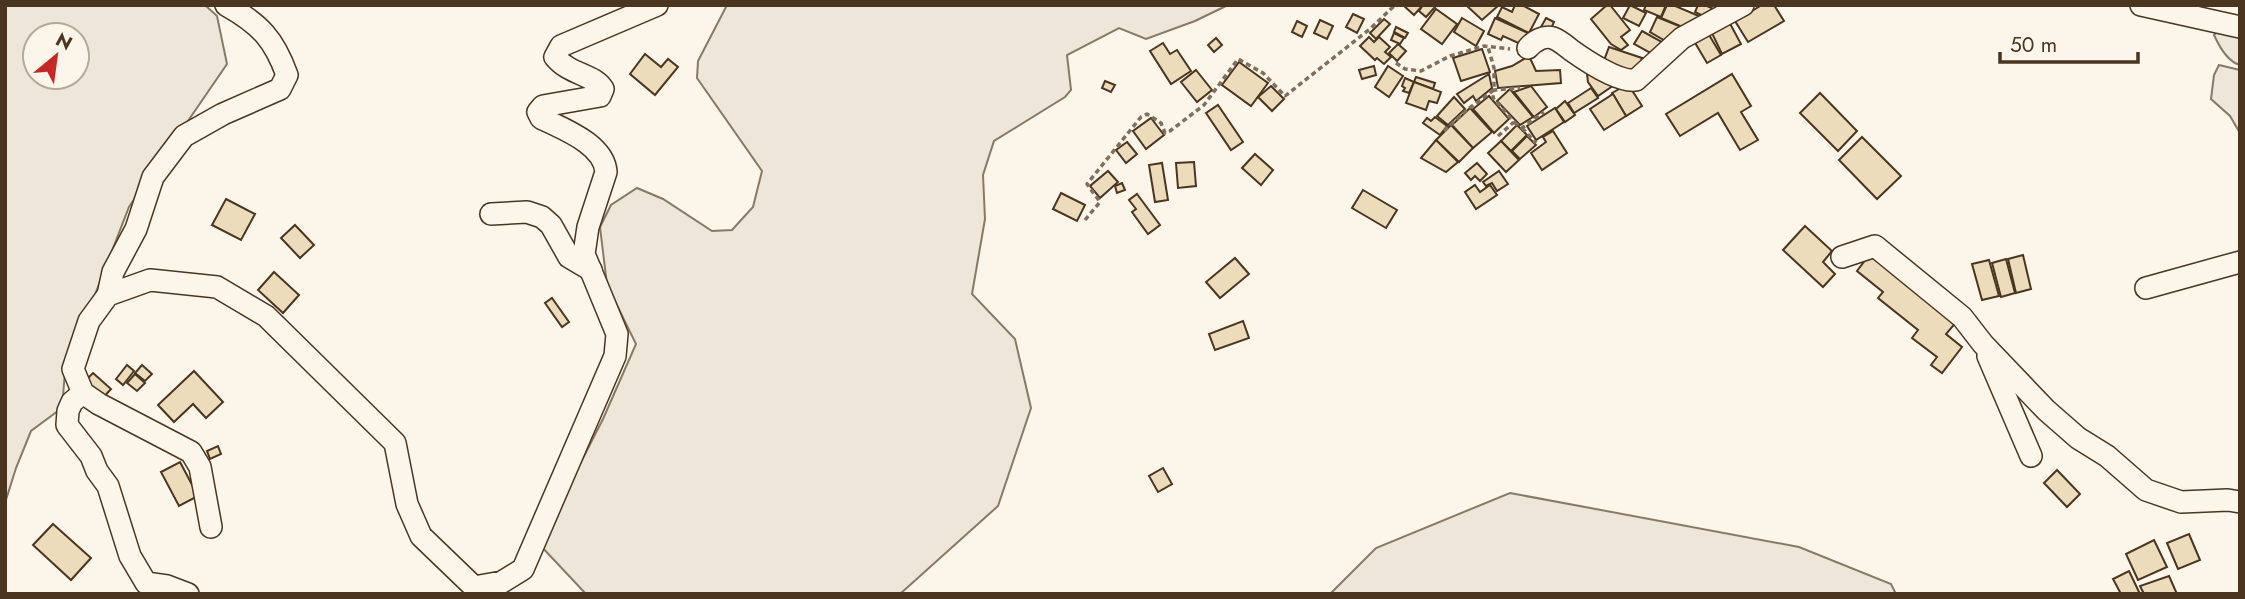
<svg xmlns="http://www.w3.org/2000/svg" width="2245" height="599" font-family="Jost,sans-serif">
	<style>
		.green { fill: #ede6d9; stroke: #887966; stroke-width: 2; fill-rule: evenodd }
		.building { fill: #ecdcbc; stroke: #4a3520; stroke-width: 2 }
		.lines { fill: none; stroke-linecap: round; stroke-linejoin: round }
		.minor-casing { stroke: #4a3520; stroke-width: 24 }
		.path { stroke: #7f6f5c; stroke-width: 3.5; stroke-dasharray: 5 3.5; stroke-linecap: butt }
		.minor { stroke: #fbf6e9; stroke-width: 21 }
	</style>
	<rect width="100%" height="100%" fill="#fbf6e9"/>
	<!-- green -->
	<g class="green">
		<path d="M5 5H205L217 16 227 64 129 207 65 372 62 408 31 431 16 468 5 503ZM35 35H77V77H35Z"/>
		<path d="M727 5H1228L1195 21 1146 39 1119 28 1067 55 1071 90 1065 97 994 141 983 175 985 219 972 294 1015 339 1031 408 998 506 900 594H586L539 544 603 419 636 344 607 285 600 227 611 205 637 188 663 199 712 231 732 230 753 207 762 171 697 78 698 61Z"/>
		<path d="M2220 29 2240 30V65C2228 62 2219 46 2214 35Z"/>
		<path d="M2219 65 2240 70V133L2230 116 2211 99 2214 75Z"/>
		<path d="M1510 493 1799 547 1891 584 1896 594H1330L1376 548Z"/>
	</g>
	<!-- building -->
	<g class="building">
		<path d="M1403 5H1423L1414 15Z"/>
		<path d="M1423 5H1434L1436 6 1426 17 1419 11Z"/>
		<path d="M1466 5H1499L1482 20Z"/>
		<path d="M1515 5H1522L1539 14 1529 33 1497 17 1502 7 1512 12Z"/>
		<path d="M1607 5H1610L1630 30 1621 37 1628 45 1621 50 1611 44 1591 19Z"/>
		<path d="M1630 5 1646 13 1639 26 1623 18Z"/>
		<path d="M1646 5H1666L1661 17 1644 10Z"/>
		<path d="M1667 5H1673L1706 19 1692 31 1661 18Z"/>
		<path d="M1698 5H1705L1722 13 1709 19 1695 12Z"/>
		<path d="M1762 5H1774L1784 21 1748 42 1735 21Z"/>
		<path d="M1436 9 1457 24 1442 44 1421 29Z"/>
		<path d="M1353 14 1364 19 1357 33 1346 27Z"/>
		<path d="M1657 17 1684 28 1669 43 1650 32Z"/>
		<path d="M1462 18 1484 31 1476 46 1454 32Z"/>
		<path d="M1495 18 1530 34 1525 46 1503 36 1501 40 1488 34Z"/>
		<path d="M1546 18 1554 22 1550 31 1541 27Z"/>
		<path d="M1727 18 1741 44 1722 54 1709 27Z"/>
		<path d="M1384 19 1390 24 1376 39 1370 33Z"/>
		<path d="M1320 20 1333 26 1327 39 1314 33Z"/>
		<path d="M1297 21 1307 26 1302 37 1292 32Z"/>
		<path d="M1396 27 1408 33 1405 38 1394 32Z"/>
		<path d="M1705 28 1721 55 1707 63 1691 36Z"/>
		<path d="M1642 31 1662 42 1654 55 1634 44Z"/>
		<path d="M1394 33 1404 38 1400 44 1391 40Z"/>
		<path d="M1369 37 1374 42 1379 37 1390 47 1385 52 1391 57 1384 64 1377 58 1375 60 1360 46Z"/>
		<path d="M1216 38 1222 45 1214 52 1208 45Z"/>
		<path d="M1163 43 1170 54 1177 50 1191 71 1171 84 1150 51Z"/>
		<path d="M1398 44 1406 51 1397 61 1389 53Z"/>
		<path d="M1609 47 1642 58 1635 78 1602 66Z"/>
		<path d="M1482 49 1490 72 1461 81 1453 58Z"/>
		<path d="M645 54 661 67 668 59 678 67 655 95 630 74Z"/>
		<path d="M1529 56 1536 71 1560 70 1561 83 1498 88 1495 71 1512 66Z"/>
		<path d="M1239 62 1268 83 1251 106 1222 85Z"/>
		<path d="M1374 66 1376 75 1362 79 1359 70Z"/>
		<path d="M1388 66 1403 76 1389 97 1375 87Z"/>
		<path d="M1596 67 1617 83 1598 96 1588 82 1587 74Z"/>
		<path d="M1196 70 1212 90 1197 102 1181 82Z"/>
		<path d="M1489 74 1492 88 1476 101 1473 96 1464 103 1457 94Z"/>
		<path d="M1732 74 1751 106 1741 112 1758 140 1740 150 1718 113 1680 136 1666 114Z"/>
		<path d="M1416 77 1435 83 1433 89 1414 82Z"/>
		<path d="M1405 78 1414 82 1409 93 1403 91 1405 88 1402 86Z"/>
		<path d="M1105 81 1115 85 1111 92 1102 88Z"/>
		<path d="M1414 82 1441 92 1437 103 1429 101 1426 110 1406 103Z"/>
		<path d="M1628 84 1642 106 1626 116 1612 93Z"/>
		<path d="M1271 86 1284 99 1272 111 1258 97Z"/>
		<path d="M1531 86 1547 107 1534 117 1514 92Z"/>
		<path d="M1591 88 1598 98 1574 113 1568 103Z"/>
		<path d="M1510 89 1533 117 1520 125 1497 101Z"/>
		<path d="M1820 93 1857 131 1838 151 1800 113Z"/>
		<path d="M1613 94 1626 116 1604 130 1590 109Z"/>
		<path d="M1489 96 1509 119 1494 133 1473 109Z"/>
		<path d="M1454 97 1465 109 1448 125 1437 116Z"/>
		<path d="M1565 101 1575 115 1565 122 1556 109Z"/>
		<path d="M1218 105 1243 142 1231 150 1206 113Z"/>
		<path d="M1470 108 1492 132 1473 148 1452 125Z"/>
		<path d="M1555 108 1564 122 1536 140 1527 126Z"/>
		<path d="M1435 117 1447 126 1440 135 1423 123 1427 118 1431 121Z"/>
		<path d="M1151 118 1164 135 1146 149 1133 131Z"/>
		<path d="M1451 125 1473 148 1459 162 1436 140Z"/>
		<path d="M1517 125 1527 135 1511 151 1501 141Z"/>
		<path d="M1553 131 1567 153 1542 170 1531 153 1546 142 1543 137Z"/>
		<path d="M1527 136 1536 145 1520 159 1512 151Z"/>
		<path d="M1862 137 1901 176 1877 199 1839 160Z"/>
		<path d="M1436 140 1458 162 1446 172 1421 158Z"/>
		<path d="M1501 141 1519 160 1506 172 1488 153Z"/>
		<path d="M1127 142 1137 154 1126 163 1116 150Z"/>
		<path d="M1255 154 1273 170 1261 185 1242 168Z"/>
		<path d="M1194 162 1196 186 1178 188 1176 163Z"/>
		<path d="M1162 163 1168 200 1155 202 1149 165Z"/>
		<path d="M1477 163 1487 174 1480 181 1475 176 1471 180 1465 173Z"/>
		<path d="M1108 171 1118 182 1100 198 1090 186Z"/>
		<path d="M1499 171 1508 184 1497 191 1492 183 1486 186 1483 182Z"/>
		<path d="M1122 183 1125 190 1117 193 1115 186Z"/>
		<path d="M1475 185 1480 192 1490 185 1497 195 1476 209 1465 192Z"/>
		<path d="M1363 190 1397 210 1386 228 1352 208Z"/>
		<path d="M1061 193 1085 205 1077 221 1053 209Z"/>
		<path d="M1137 194 1160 225 1148 234 1132 212 1136 209 1129 200Z"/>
		<path d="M226 199 255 214 241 240 212 225Z"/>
		<path d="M295 225 314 245 300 258 281 238Z"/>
		<path d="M1805 226 1832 251 1823 262 1835 274 1823 287 1783 250Z"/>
		<path d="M1872 251 1958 320 1946 334 1962 347 1942 373 1931 365 1937 357 1912 338 1918 330 1878 298 1883 292 1857 271Z"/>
		<path d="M2023 255 2031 289 2016 293 2008 259Z"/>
		<path d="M1235 258 1249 274 1220 298 1206 282Z"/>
		<path d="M2006 259 2015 293 2001 297 1992 263Z"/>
		<path d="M1989 260 1999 296 1982 300 1972 264Z"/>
		<path d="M274 272 299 295 283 313 258 290Z"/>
		<path d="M552 298 569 322 562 327 545 303Z"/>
		<path d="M1243 321 1249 338 1215 350 1209 334Z"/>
		<path d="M127 365 134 371 123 385 116 379Z"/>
		<path d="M142 365 152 374 145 381 135 373Z"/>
		<path d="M194 371 223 402 206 418 193 404 174 422 158 405Z"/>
		<path d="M93 373 111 389 102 399 84 382Z"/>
		<path d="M135 374 145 383 137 391 127 383Z"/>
		<path d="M218 446 221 454 210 459 207 451Z"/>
		<path d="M180 462 198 496 179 506 161 472Z"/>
		<path d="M1163 468 1172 484 1158 492 1149 476Z"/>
		<path d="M2057 470 2080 494 2067 507 2044 483Z"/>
		<path d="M53 524 91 558 71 580 33 545Z"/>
		<path d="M2189 534 2200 560 2178 569 2167 543Z"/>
		<path d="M2154 540 2167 567 2138 580 2126 554Z"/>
		<path d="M2129 571 2140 594H2121L2113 579Z"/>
		<path d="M2169 576 2177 594H2144L2140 586Z"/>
	</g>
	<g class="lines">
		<defs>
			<g id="minor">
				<path d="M2141 5 2240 27"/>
				<path d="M1528 48C1534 41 1544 35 1553 38 1559 40 1566 46 1571 50 1585 60 1619 83 1636 80L1682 38 1743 5"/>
				<path d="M491 214 527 212 542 217 551 225 569 257 591 270"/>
				<path d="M1842 257 1875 246 1962 317 1983 344 2046 410 2078 438 2107 456 2146 490 2181 502 2228 500 2240 502"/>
				<path d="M2146 288 2240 262"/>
				<path d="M108 295 113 272 136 229 153 177 184 136 223 114 280 89 287 75C274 39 260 24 226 5"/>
				<path d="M1988 356 2031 456"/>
				<path d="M83 393 72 402 68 411 67 425 91 456 97 471 108 486 130 556 146 583 167 586 188 594"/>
				<path d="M211 527 200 467 191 452 99 404 83 393 73 369 89 321 108 295 150 280 217 287 266 316 395 443 407 504 421 536 474 587 502 582 523 569 615 356 617 334 584 254 588 227 606 172C604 144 563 129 541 118L538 112 543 106 600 96 603 89C594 74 570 75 555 57L561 46 657 5"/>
			</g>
		</defs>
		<!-- minor casing -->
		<use href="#minor" class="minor-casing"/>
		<!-- path -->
		<g class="path">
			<path d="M1396 63 1405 69 1421 71 1450 56 1484 46 1510 49"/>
			<path d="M1514 122 1522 128 1544 112"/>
			<path d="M1522 128 1536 143"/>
			<path d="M1444 131 1468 109 1494 90V68L1488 47"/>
			<path d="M1498 136 1514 122 1493 98 1494 90 1520 88"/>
			<path d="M1085 220 1100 202 1087 184 1141 117 1147 114 1161 123 1165 133 1170 131 1204 105 1238 59 1263 73 1285 96 1370 29 1395 5"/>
		</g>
		<!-- minor -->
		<use href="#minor" class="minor"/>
	</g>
	<!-- border -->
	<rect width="2245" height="599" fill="none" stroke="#4a3520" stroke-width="14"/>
	<!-- north arrow -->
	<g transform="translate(56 56) rotate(29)"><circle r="33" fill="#fbf6e9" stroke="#b4a999" stroke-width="2"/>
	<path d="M0-5L12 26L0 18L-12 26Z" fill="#c62828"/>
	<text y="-10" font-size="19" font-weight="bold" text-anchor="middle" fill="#4a3520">N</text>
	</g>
	<!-- scale -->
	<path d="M2000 52v10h138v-10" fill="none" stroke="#4a3520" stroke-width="3.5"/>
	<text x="2010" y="52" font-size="21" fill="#4a3520" stroke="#fbf6e9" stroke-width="5" paint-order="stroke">50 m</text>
</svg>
